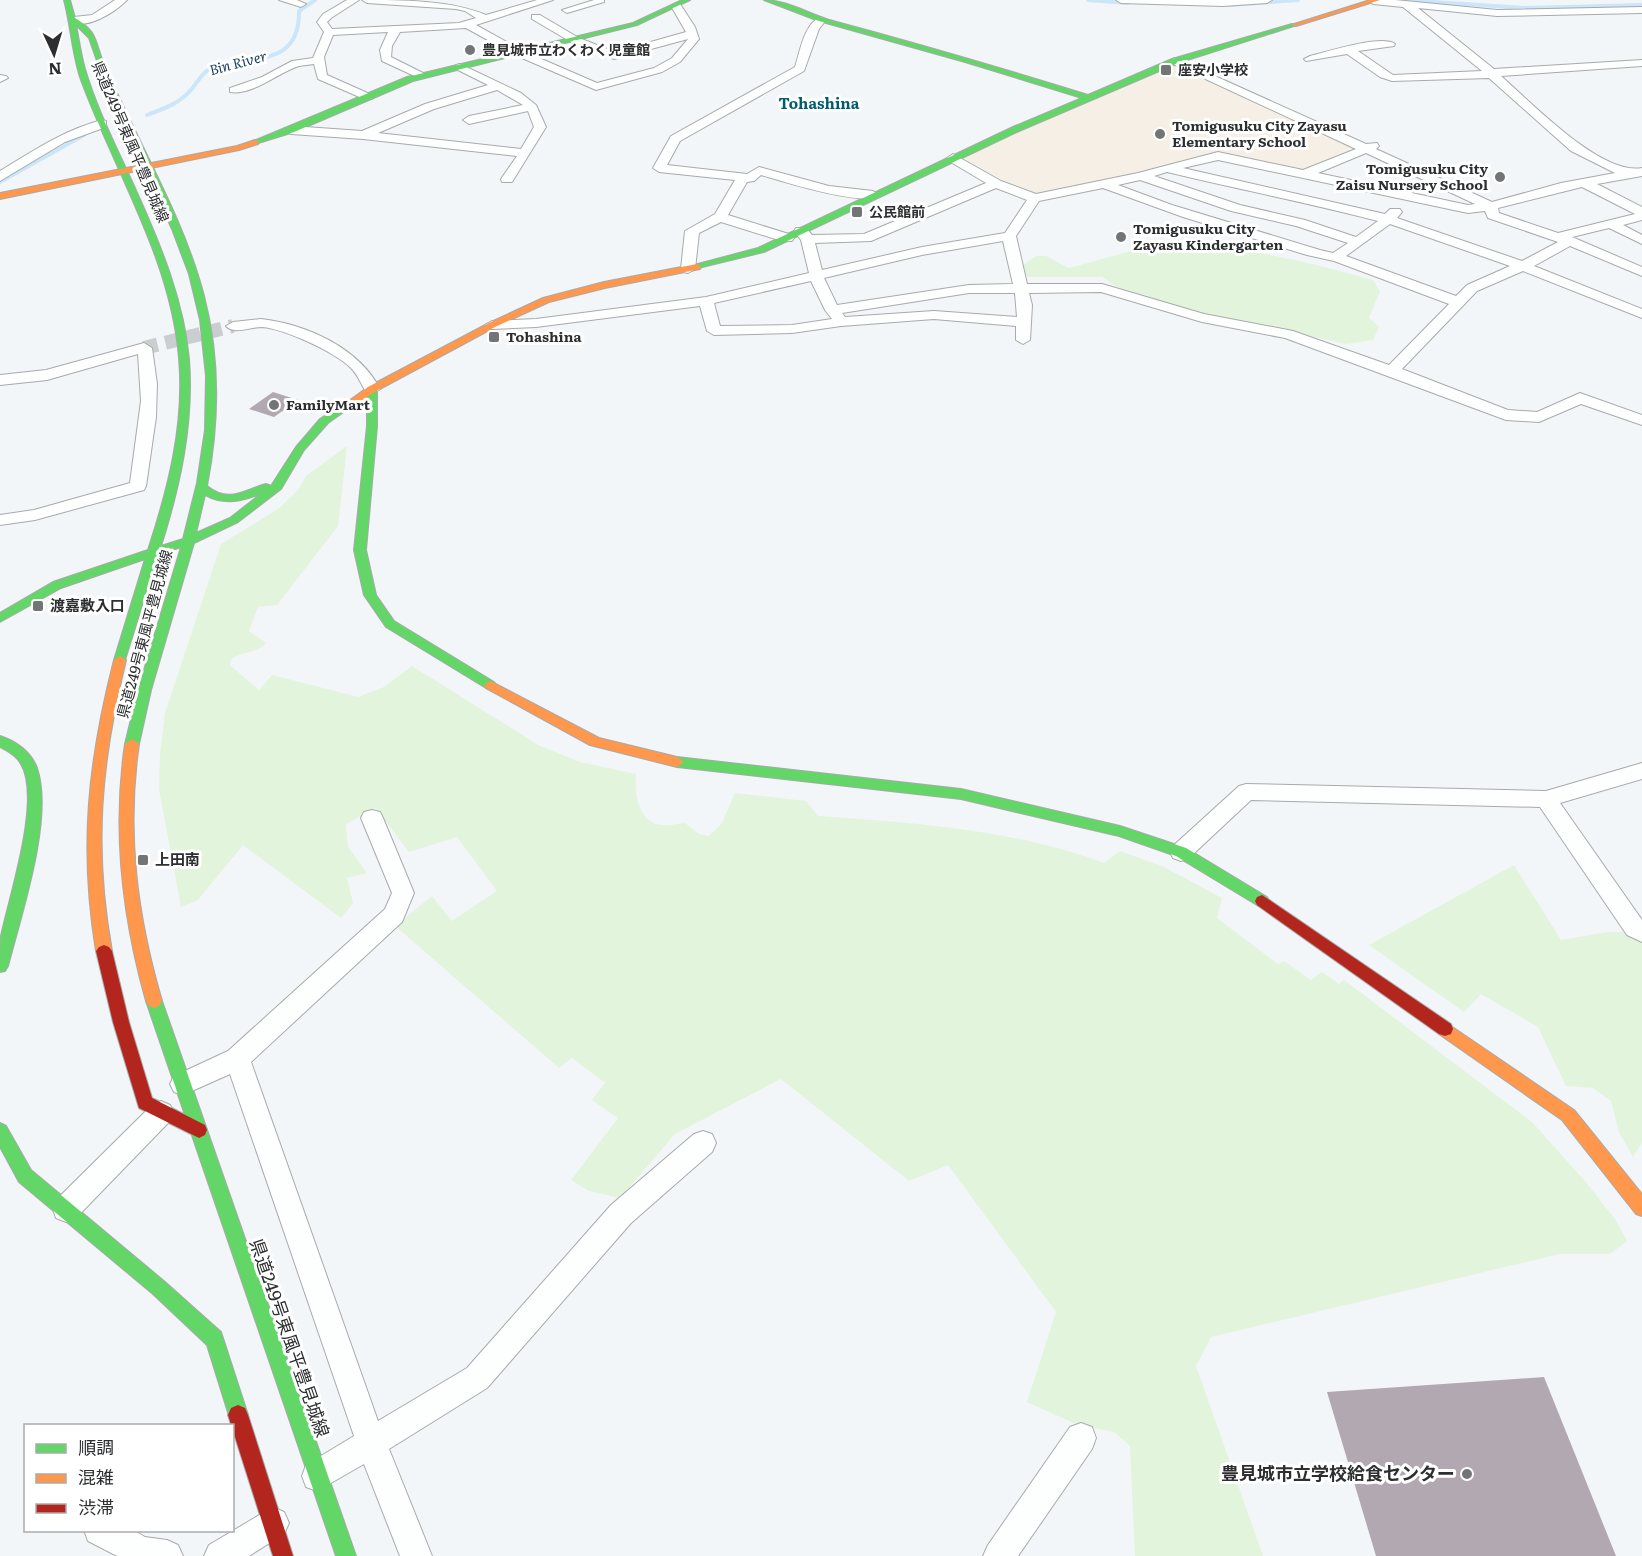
<svg xmlns="http://www.w3.org/2000/svg" width="1642" height="1556" font-family="Literata,'Noto Sans JP',serif">
	<style>
		.education { fill: #f5efe5 }
		.green { fill: #e2f4dc }
		.lines { fill: none; stroke-linecap: round; stroke-linejoin: round }
		.stream { stroke: #cbe5fb; stroke-width: 4 }
		.building { fill: #b2a8b1 }
		.street-tunnel { stroke: #cbced0; stroke-width: 14; stroke-dasharray: 14 8; stroke-linecap: butt }
		.street-casing { stroke: #a8aaab; stroke-width: 2 }
		.fast-casing { stroke: #a8aaab; stroke-width: 2 }
		.slow-casing { stroke: #a8aaab; stroke-width: 2 }
		.jam-casing { stroke: #a8aaab; stroke-width: 2 }
		.street { fill: #fdfefe; fill-rule: evenodd }
		.fast { fill: #63d668; fill-rule: evenodd }
		.slow { fill: #ff974d; fill-rule: evenodd }
		.jam { fill: #b3261e; fill-rule: evenodd }
		.poi-dot { fill: #727475; stroke: #fff; stroke-width: 2 }
		.labels { text-anchor: middle; stroke-width: 6; stroke-linejoin: round; paint-order: stroke }
		.far-poi-label { font-size: 14px; font-weight: bold; fill: #2c2e2f; stroke: #fff; text-anchor: start }
		.far-water-label { font-size: 14px; font-style: italic; fill: #0e3c5c; stroke: #fff }
		.far-quarter-label { font-size: 15px; font-weight: bold; fill: #005d71; stroke: #fff }
		.street-label { font-size: 15px; fill: #2c2e2f; stroke: #fff }
		.poi-label { font-size: 15px; font-weight: bold; fill: #2c2e2f; stroke: #fff; text-anchor: start }
		.near-street-label { font-size: 18px; fill: #2c2e2f; stroke: #fff }
		.near-poi-label { font-size: 18px; font-weight: bold; fill: #2c2e2f; stroke: #fff; text-anchor: end }
	</style>
	<rect width="100%" height="100%" fill="#f3f6f8"/>
	<!-- education -->
	<path class="education" d="M1175 65 1361 149 1303 172 1217 154 1043 195 1024 192 961 157Z"/>
	<!-- green -->
	<g class="green">
		<path d="M1171 240 1212 241 1214 246C1269 253 1320 265 1373 280L1380 291 1369 318 1379 327 1373 340 1346 344 1245 321 1203 315 1117 287 1102 277H1027L1023 265 1036 256H1046L1069 268Z"/>
		<path d="M347 446 338 526 277 605 258 607 249 631 266 643C259 652 243 652 232 658L230 665 259 690 272 675 358 697 384 687 412 666 540 746 580 762 636 774C635 789 636 813 652 822 661 828 675 824 685 823L699 834 709 836 722 823 735 793 806 801 818 816C915 823 1012 829 1104 863L1120 851 1164 867 1222 898 1217 918 1278 964 1284 961 1311 980 1322 972 1339 984 1344 980 1532 1122 1585 1181 1615 1219 1627 1241 1610 1254H1560L1211 1337 1196 1366 1263 1556H1135L1130 1446 1114 1432 1078 1425 1027 1402 1056 1312 948 1165 909 1181 781 1079 675 1134 620 1198 589 1191 571 1180 618 1118 592 1100 605 1083 572 1058 559 1068 395 926 432 896 452 921 497 891 457 837 409 852 376 808 346 824 348 847 367 873 347 878 353 903 341 918 243 845 198 900 181 907 159 789 160 754 165 713 221 544 278 509 299 489 306 476Z"/>
		<path d="M1514 865 1561 940 1608 932H1625L1642 942V1143L1633 1157 1619 1132 1611 1101 1593 1088 1566 1086 1538 1027 1481 994 1464 1012 1369 945Z"/>
	</g>
	<g class="lines">
		<!-- stream -->
		<g class="stream">
			<path d="M1088 0 1128 3"/>
			<path d="M1404 0 1525 8 1642 5"/>
			<path d="M1229 5 1298 0"/>
			<path d="M147 115C162 109 177 105 189 92 197 84 200 74 211 68 250 54 300 69 299 11L315 0"/>
			<path d="M0 182 84 135"/>
		</g>
	</g>
	<!-- building -->
	<g class="building">
		<path d="M273 392 298 400 274 417 249 409Z"/>
		<path d="M1544 1377 1616 1556H1376L1327 1392Z"/>
	</g>
	<g class="lines">
		<!-- street-tunnel -->
		<path class="street-tunnel" d="M144 348 233 326"/>
		<defs>
			<g id="street">
				<path d="M115 0H127C115 12 85 32 69 20L74 17 92 15Z"/>
				<path d="M279 0H297L306 4 301 7Z"/>
				<path d="M347 0H359L331 18 327 22 332 29 459 23 476 18 465 11 456 9 367 3 362 0C402 0 451 0 486 15L537 0H553L476 25 523 51 597 83 654 68 672 58 688 39 614 59 571 42 532 19V15H540L579 38 615 52 686 32 671 6 676 3 680 4 695 27 699 39 680 62 662 72 596 90 515 55 466 28 400 32 392 46 391 57 425 74 427 76 421 79 382 61 380 50 388 32 333 35 324 57 327 75 372 95V99H364L318 79 314 64C309 65 303 65 299 66 279 72 252 96 230 92V88L262 77 292 61 313 58 324 32 317 22 323 14Z"/>
				<path d="M594 0H604V2L567 13 562 10Z"/>
				<path d="M1116 0H1272L1267 3 1223 6 1121 3Z"/>
				<path d="M1369 0H1395L1497 10 1642 7V13L1497 16 1418 8 1494 69 1642 60V66L1501 76C1531 102 1601 176 1642 168V176L1597 184 1642 207V220L1623 225 1642 235V244L1609 228 1572 237 1642 267V276L1570 246 1534 266 1642 309V318L1523 271 1477 291 1402 369 1508 410 1537 412 1580 393 1642 415V425L1581 404 1539 422 1506 420 1285 338 1202 322 1101 292 1029 293 1032 305 1030 340 1023 344 1016 340V326L934 319 841 326 792 333 714 335 707 331 700 306 536 327 492 329 485 325 492 321 536 319 706 297 809 273 801 240 794 231 796 228H806L812 235 864 234 986 183 949 161 947 158 953 154 1001 181 1036 194 1138 173 1218 152 1303 170 1356 149 1171 63 1169 61 1175 58 1366 144 1377 143 1379 146 1376 149 1492 202 1561 183 1615 173 1571 151 1489 78 1392 81 1380 77 1347 54 1306 61 1304 59 1310 56C1327 52 1382 34 1395 44L1394 46 1358 51 1393 75 1482 71 1403 7 1373 4ZM1366 153 1475 204 1468 205 1318 173ZM1218 160 1468 213 1485 211 1488 218 1558 242 1522 261 1397 218 1402 212 1400 209H1390L1385 214 1183 168ZM1167 172C1238 189 1308 203 1378 221L1356 237 1305 220 1240 205 1154 176ZM1140 180 1231 211 1296 226 1348 243 1333 253 1320 250 1172 205 1118 185ZM1582 187 1635 214 1558 233 1499 213 1498 208ZM996 188 1027 200 1005 233 922 247 822 270 815 243 871 241ZM1103 188 1183 217 1307 255 1334 261 1449 304 1389 365 1293 331 1204 314 1102 284H1027L1016 236 1039 201ZM1390 224 1510 266 1467 285 1456 296 1346 256ZM1003 241 1013 284 969 285 837 305 824 278 922 255ZM811 281 825 310 832 319 792 325 720 326 714 303ZM969 293H1015L1017 317 934 311 845 317 842 313Z"/>
				<path d="M821 17 826 20 819 29 804 71 680 141 667 165 747 174 759 167 829 186 873 191 879 195C866 208 781 181 761 175L754 181 747 182 728 215 792 235 794 238 792 241H782L721 222 699 233 695 269 688 273 683 272 681 269 685 231 715 214 735 180 659 172 653 168 671 136 795 67C800 52 804 23 821 17Z"/>
				<path d="M460 64 521 93 536 105 546 127 512 182H502L501 179 517 156 363 139 291 134 285 130 291 126 362 131 425 104 488 85 456 69V65ZM497 90 523 105 469 116 463 120 469 124 528 111 534 127 521 149 378 133 434 109Z"/>
				<path d="M0 75 6 76 8 78 0 82Z"/>
				<path d="M102 120 106 121V127L65 142 0 181V171C33 151 64 130 102 120Z"/>
				<path d="M261 319C306 324 359 348 380 389L372 394 366 392C361 384 358 375 351 368 335 352 285 329 262 327 250 327 234 335 226 326L233 322Z"/>
				<path d="M144 343 152 348 157 384 156 417 146 486 144 490 35 520 0 525V515L34 510 130 483 141 401 138 354 47 380 0 385V375L46 370Z"/>
				<path d="M1642 763V779L1560 803 1642 920V942L1627 935 1540 807 1251 800 1189 858 1181 861 1173 858 1170 852 1173 846 1239 786 1246 784 1546 791Z"/>
				<path d="M372 810 380 812 383 818 414 893 402 922 251 1062 378 1421 467 1368 611 1205 694 1134 703 1131 712 1134 716 1143 712 1152 631 1223 487 1388 389 1449 432 1556H400L364 1464 317 1491 306 1487 302 1476 306 1465 354 1436 230 1074 183 1095 174 1092 170 1084 174 1076 228 1051 385 909 392 893 361 818 364 812Z"/>
				<path d="M161 1101 170 1105 174 1113 170 1121 76 1218 66 1222 56 1218 53 1209 56 1200 152 1105Z"/>
				<path d="M1081 1423 1092 1427 1096 1438 1092 1449 1018 1556H983L988 1545 1070 1427Z"/>
				<path d="M273 1507 284 1512 289 1523 284 1534 249 1556H204L209 1545Z"/>
				<path d="M84 1530H133L145 1537 167 1540 178 1545 183 1556H117L88 1541Z"/>
			</g>
			<g id="fast">
				<path d="M64 0H70L75 18C97 31 95 41 103 62 108 75 114 87 120 99 150 164 186 227 204 296 220 357 219 424 207 486 230 504 243 490 266 484L271 486 296 447 320 419 343 404H351L352 406 328 423 304 450 281 489 238 522 194 543 151 690 139 744 132 749 125 744 138 690 181 547 158 555 124 663H116L114 660 145 559 61 588 0 622V613L53 582 148 550C168 489 185 424 179 358 171 259 115 172 81 80 72 54 71 26 64 0ZM76 25 89 38 104 81 172 229 189 274 200 320 206 376 205 430 197 483 183 539 161 546C180 486 194 423 189 359 184 302 161 246 138 195 120 154 98 113 85 69 81 55 79 40 76 25ZM262 493 230 518 196 533 205 495C224 506 243 501 262 493Z"/>
				<path d="M682 0H690L637 25 413 81 294 132 255 144 251 142 407 77 633 23Z"/>
				<path d="M764 0C787 0 811 15 833 21 919 44 1004 69 1088 95L1172 59 1292 24 1297 25 1178 63 1019 131 764 252 694 269V265L758 248 1013 127 1082 98 965 62 819 21Z"/>
				<path d="M372 386 377 389V426L366 550 376 595 394 621 494 682 496 685 494 688H486L386 627 364 595 354 550 367 426V389Z"/>
				<path d="M0 736C16 741 31 752 37 768 54 818 21 915 8 966L5 971 0 972C0 961 0 947 1 936 9 897 42 799 21 764 17 756 8 751 0 747Z"/>
				<path d="M677 757 961 789 1120 826 1186 848 1267 897 1269 901 1267 905 1262 907 1257 905 1176 856 1119 836 961 799 677 767 670 762Z"/>
				<path d="M154 994 159 996 162 1001 356 1556H336L146 1001 149 996Z"/>
				<path d="M0 1123 6 1126 31 1170 165 1282 221 1332 248 1415 245 1422 238 1425 231 1422 207 1345 153 1294 19 1182 0 1147Z"/>
			</g>
			<g id="slow">
				<path d="M1370 0H1380L1296 26 1291 25Z"/>
				<path d="M255 140 259 142 258 144 239 150 0 199V193L237 146Z"/>
				<path d="M697 264 701 267 700 269 605 288 549 302 495 327 376 391 351 408H343L342 406 368 387 489 323 543 298 604 282Z"/>
				<path d="M120 656 126 660C101 762 93 847 112 951L109 955 104 957 99 955 96 951C79 847 88 762 114 660Z"/>
				<path d="M490 681 599 738 677 757 684 762 677 767 590 745 486 688 484 685Z"/>
				<path d="M132 739 139 744C126 832 137 916 162 1001L159 1006 154 1008 149 1006 146 1001C122 916 112 832 125 744Z"/>
				<path d="M1445 1022 1574 1110 1642 1194V1216L1636 1214 1562 1120 1439 1034 1437 1029 1439 1024Z"/>
			</g>
			<g id="jam">
				<path d="M1262 895 1451 1024 1453 1029 1451 1034 1445 1036 1439 1034 1257 905 1255 901 1257 897Z"/>
				<path d="M104 945 109 947 112 951 129 1022 152 1098 205 1125 207 1130 205 1135 199 1138 139 1108 113 1022 96 951 99 947Z"/>
				<path d="M238 1405 245 1408 248 1415 293 1556H273L228 1415 231 1408Z"/>
			</g>
		</defs>
		<!-- street casing -->
		<use href="#street" class="street-casing"/>
		<!-- fast casing -->
		<use href="#fast" class="fast-casing"/>
		<!-- slow casing -->
		<use href="#slow" class="slow-casing"/>
		<!-- jam casing -->
		<use href="#jam" class="jam-casing"/>
		<!-- street -->
		<use href="#street" class="street"/>
		<!-- fast -->
		<use href="#fast" class="fast"/>
		<!-- slow -->
		<use href="#slow" class="slow"/>
		<!-- jam -->
		<use href="#jam" class="jam"/>
	</g>
	<!-- markers -->
	<g class="poi-dot">
		<circle cx="470" cy="50" r="6"/>
		<rect x="1160" y="64" width="12" height="12" rx="3"/>
		<circle cx="1160" cy="134" r="6"/>
		<circle cx="1500" cy="177" r="6"/>
		<rect x="851" y="206" width="12" height="12" rx="3"/>
		<circle cx="1121" cy="237" r="6"/>
		<rect x="488" y="331" width="12" height="12" rx="3"/>
		<circle cx="274" cy="405" r="6"/>
		<rect x="32" y="600" width="12" height="12" rx="3"/>
		<rect x="137" y="854" width="12" height="12" rx="3"/>
		<circle cx="1467" cy="1474" r="6"/>
	</g>
	<g class="labels">
		<!-- far-poi labels -->
		<g class="far-poi-label">
			<text x="482" y="55">豊見城市立わくわく児童館</text>
			<text x="1178" y="75">座安小学校</text>
			<text x="1172" y="131">Tomigusuku City Zayasu<tspan x="1172" dy="16">Elementary School</tspan></text>
			<text x="1488" y="174" text-anchor="end">Tomigusuku City<tspan x="1488" dy="16">Zaisu Nursery School</tspan></text>
			<text x="869" y="217">公民館前</text>
			<text x="1133" y="234">Tomigusuku City<tspan x="1133" dy="16">Zayasu Kindergarten</tspan></text>
			<text x="506" y="342">Tohashina</text>
			<text x="286" y="410">FamilyMart</text>
		</g>
		<!-- far-water labels -->
		<g class="far-water-label">
			<text transform="translate(238 63) rotate(-15)" y="5">Bin River</text>
		</g>
		<!-- far-quarter labels -->
		<g class="far-quarter-label">
			<text x="819" y="109">Tohashina</text>
		</g>
		<!-- street labels -->
		<g class="street-label">
			<text transform="translate(130 142) rotate(67)" y="5">県道249号東風平豊見城線</text>
			<text transform="translate(145 634) rotate(-75)" y="5">県道249号東風平豊見城線</text>
		</g>
		<!-- poi labels -->
		<g class="poi-label">
			<text x="50" y="611">渡嘉敷入口</text>
			<text x="155" y="865">上田南</text>
		</g>
		<!-- near-street labels -->
		<g class="near-street-label">
			<text transform="translate(289 1338) rotate(71)" y="6">県道249号東風平豊見城線</text>
		</g>
		<!-- near-poi labels -->
		<g class="near-poi-label">
			<text x="1455" y="1480">豊見城市立学校給食センター</text>
		</g>
	</g>
	<!-- legend -->
	<rect x="24" y="1424" width="210" height="108" fill="#ffffff" stroke="#ababac" stroke-width="1.5"/>
	<rect x="36" y="1444" width="30" height="9" fill="#63d668" stroke="#ababac" stroke-width="1.5"/>
	<text x="78" y="1454" font-size="18" fill="#2c2e2f">順調</text>
	<rect x="36" y="1474" width="30" height="9" fill="#ff974d" stroke="#ababac" stroke-width="1.5"/>
	<text x="78" y="1484" font-size="18" fill="#2c2e2f">混雑</text>
	<rect x="36" y="1504" width="30" height="9" fill="#b3261e" stroke="#ababac" stroke-width="1.5"/>
	<text x="78" y="1514" font-size="18" fill="#2c2e2f">渋滞</text>
	<!-- north arrow -->
	<g transform="translate(54 54) rotate(176)" stroke="#ffffff" stroke-width="4.5" paint-order="stroke">
	<path d="M0-4.5L10 22L0 15L-10 22Z" fill="#2c2e2f"/>
	<text y="-9" font-size="16" font-weight="bold" text-anchor="middle" fill="#2c2e2f">N</text>
	</g>
</svg>
